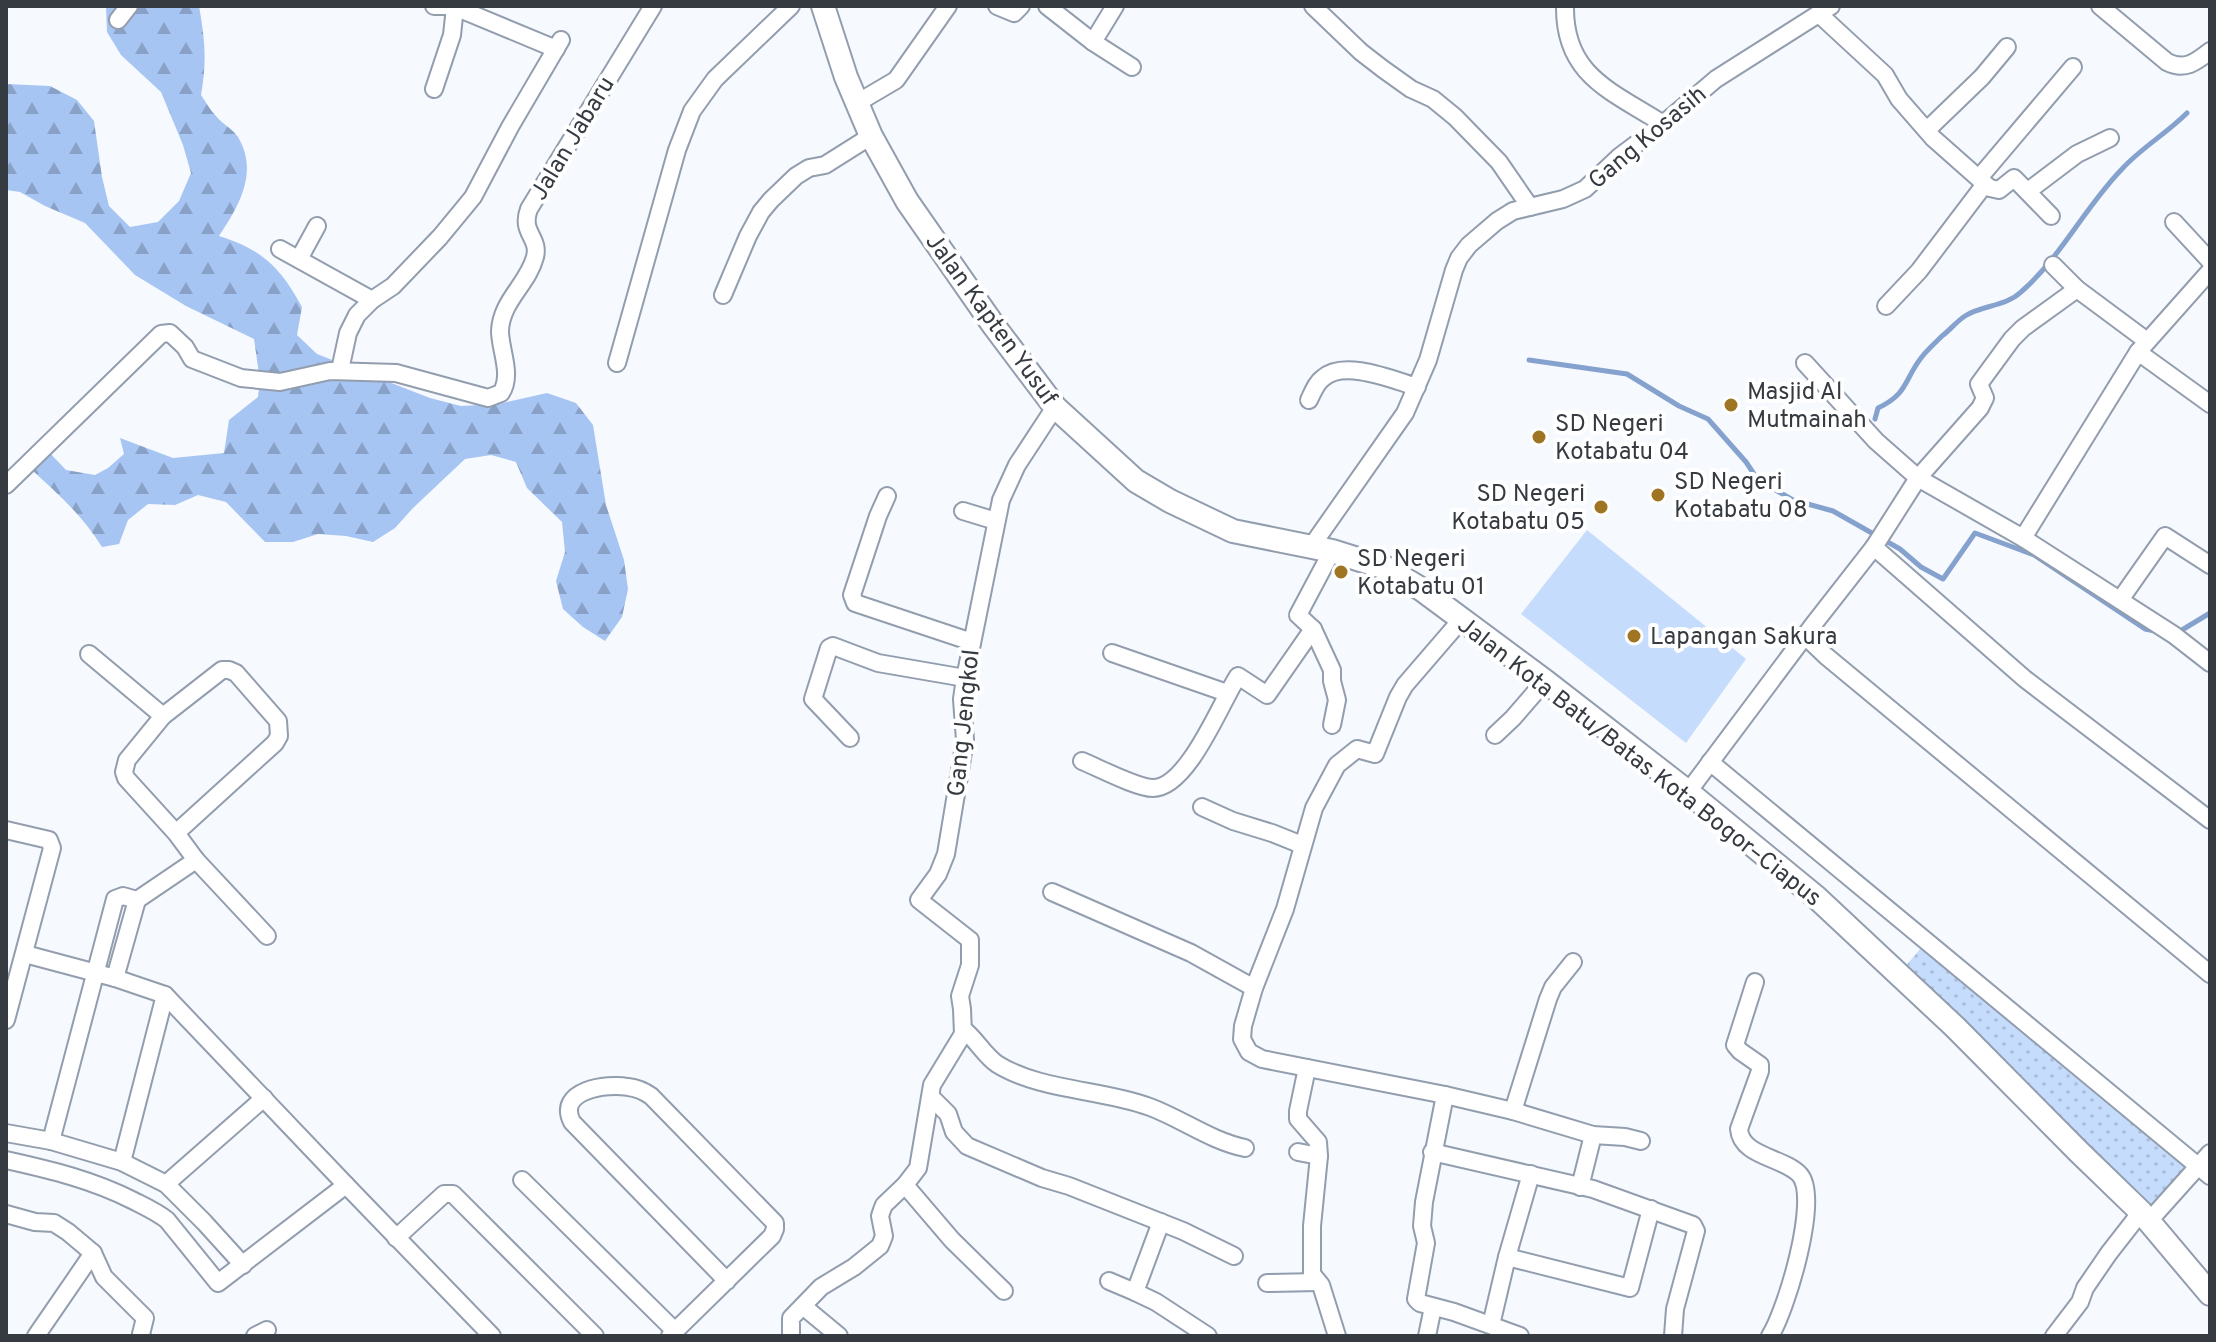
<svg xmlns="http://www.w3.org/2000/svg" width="2216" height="1342" font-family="Overpass,sans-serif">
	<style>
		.grass { fill: url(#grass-dots) }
		.forest { fill: url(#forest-firs) }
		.pitch { fill: #c6dcfd }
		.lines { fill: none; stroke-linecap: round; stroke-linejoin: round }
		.stream { stroke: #85a1ce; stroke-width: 5 }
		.minor-casing { stroke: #929dae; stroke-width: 20 }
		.secondary-casing { stroke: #929dae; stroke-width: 26 }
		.minor { stroke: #fff; stroke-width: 16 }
		.secondary { stroke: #fff; stroke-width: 22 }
		.poi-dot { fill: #9f7524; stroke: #fff; stroke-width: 3 }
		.labels { text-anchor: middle; stroke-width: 8; stroke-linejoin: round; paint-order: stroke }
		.street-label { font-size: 24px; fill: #363b42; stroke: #fff }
		.poi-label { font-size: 24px; fill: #363b42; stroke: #fff; text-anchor: start }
	</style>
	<defs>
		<pattern id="grass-dots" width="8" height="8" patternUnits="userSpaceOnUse" patternTransform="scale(2)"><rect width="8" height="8" fill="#c6dcfd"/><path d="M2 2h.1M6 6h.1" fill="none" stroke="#abbeda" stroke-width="1.8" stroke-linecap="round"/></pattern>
		<pattern id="forest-firs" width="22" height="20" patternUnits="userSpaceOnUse" patternTransform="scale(2)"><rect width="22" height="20" fill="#a7c5f3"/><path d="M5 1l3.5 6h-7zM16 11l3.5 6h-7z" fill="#89a1c6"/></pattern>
	</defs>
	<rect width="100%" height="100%" fill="#f6f9fd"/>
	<!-- grass -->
	<path class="grass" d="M1925 943 2188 1165 2147 1215 1905 967Z"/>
	<!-- forest -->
	<path class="forest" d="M106 6H199C205 40 207 61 201 95 206 102 210 110 216 116 222 124 233 129 238 137 259 172 239 206 219 236 263 250 280 267 302 307L297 335 317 354 430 398 461 406 498 404 547 393 576 403 593 425 606 505 624 560 628 589 622 617 605 641 583 627 563 609 556 581 565 552 562 522 527 488 516 462 491 455 465 459 413 508 395 528 373 542 346 536 318 534 293 542H265L226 502 198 495 175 505 148 504 128 520 119 544 102 547C83 516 58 494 32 470L47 450 66 470 95 475 108 468 124 454 120 438 173 458 224 453 229 420 258 397 260 381 254 339 186 306 135 275 85 223 45 206 20 192 6 190V84L50 86 77 100 94 121 102 177 109 206 130 227 158 222 179 201 191 173 183 145 161 92 121 55 107 32Z"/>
	<!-- pitch -->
	<path class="pitch" d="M1587 530 1746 659 1686 743 1521 614Z"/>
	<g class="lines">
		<!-- stream -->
		<g class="stream">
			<path d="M1529 360 1627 374 1679 406 1708 419 1746 462 1758 480 1793 500 1833 511 1900 549 1921 567 1943 579 1975 533 2034 555 2145 629 2155 631"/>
			<path d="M1875 419 1878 408C1908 394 1904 380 1921 358 1927 350 1935 343 1942 336 1950 330 1957 321 1965 316 1982 305 2005 307 2021 292 2061 257 2085 207 2122 169 2141 148 2166 134 2187 113"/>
			<path d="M2177 633 2210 613"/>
		</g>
		<defs>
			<g id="minor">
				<path d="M434 6H455"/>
				<path d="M997 6 1014 13 1021 6"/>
				<path d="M1047 6 1093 42 1132 67"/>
				<path d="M1313 6 1361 52 1383 69 1411 89 1433 99 1455 117 1499 162 1530 207"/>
				<path d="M1565 6C1564 76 1612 91 1663 124"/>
				<path d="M2100 6 2167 62C2185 71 2196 62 2210 51"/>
				<path d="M1819 14 1885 75 1899 99 1933 138 1985 184 1990 188 1999 190 2014 178 2051 216"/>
				<path d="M118 20 129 6"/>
				<path d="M1093 42 1115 6"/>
				<path d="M434 89 452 35 455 7 556 49"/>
				<path d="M857 103 896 80 948 6"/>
				<path d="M1927 130 1982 77 2007 47"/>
				<path d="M1979 178 2073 67"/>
				<path d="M2028 191 2077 154 2110 138"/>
				<path d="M2174 222 2210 261"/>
				<path d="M280 249 372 300"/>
				<path d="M299 259 317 226"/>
				<path d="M2053 265 2077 289 2147 341"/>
				<path d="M723 295 748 236 761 212 771 200 796 176 809 168 825 165 871 136"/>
				<path d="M1886 306 1919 271 1985 184"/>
				<path d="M2138 352 2210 404"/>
				<path d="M617 363 677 150 692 111 715 79 791 6"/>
				<path d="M1805 363 1876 441 1918 478 1980 408 1985 398 1979 384 2012 339 2023 328 2077 289"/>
				<path d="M340 370 348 333 357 315 372 300 393 286 440 237 473 197 510 127 561 40"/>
				<path d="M1309 400C1313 392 1316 383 1323 378 1344 359 1393 380 1417 387"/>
				<path d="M6 485 161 334 170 333 185 347 192 359 241 378 280 382 330 371 396 373 488 398 501 393C513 375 500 350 500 331 501 301 528 284 535 257 540 237 520 233 529 209L653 6"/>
				<path d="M887 496 878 516 852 595 855 603 972 642"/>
				<path d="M963 511 996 521"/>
				<path d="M2023 538 2138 352 2210 271"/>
				<path d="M1311 547 1405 413 1428 360 1454 270 1459 258 1469 245 1497 221 1513 211 1563 199 1585 189 1619 157 1663 124 1716 79 1831 6"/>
				<path d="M1332 551 1298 615 1313 629 1332 670V681L1337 700 1332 725"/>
				<path d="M2120 600 2165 536 2210 565"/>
				<path d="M1461 620 1405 685 1398 697 1375 754 1357 749 1337 765 1314 808 1285 909 1254 988 1243 1026 1242 1039 1249 1052 1262 1059 1445 1095 1513 1111 1593 1135 1625 1137 1641 1141"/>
				<path d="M1805 636 1826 656 2210 974"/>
				<path d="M1112 653 1227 693"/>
				<path d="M89 654 163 716"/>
				<path d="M2210 663 2174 635 2023 538 1918 478 1874 547 2025 679 2210 820"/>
				<path d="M1495 735 1513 718 1545 681"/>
				<path d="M850 738 813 699 829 648 833 646 878 663 965 678"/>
				<path d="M1082 761C1099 768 1137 788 1153 788 1188 788 1221 702 1238 676L1267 695 1313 629"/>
				<path d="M1710 762 2210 1176"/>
				<path d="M1688 792 1813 625 1874 547"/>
				<path d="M1202 807 1233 821 1272 833 1302 845"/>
				<path d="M6 830 49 840 52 848 6 1020"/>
				<path d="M196 860 267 936"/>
				<path d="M1052 892 1191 953 1254 988"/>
				<path d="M25 954 115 978 165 995 346 1185"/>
				<path d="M115 978 137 900"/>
				<path d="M1755 982 1735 1045 1740 1051 1760 1065V1071L1739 1129C1741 1157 1784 1157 1800 1175 1820 1199 1786 1311 1770 1336"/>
				<path d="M963 1029C976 1039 984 1055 997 1064 1040 1091 1102 1089 1150 1107 1182 1119 1211 1141 1245 1148"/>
				<path d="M1307 1068 1298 1111V1119L1318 1142 1319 1156 1312 1226V1274L1321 1285 1337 1336"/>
				<path d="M1445 1095 1424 1202 1422 1226 1426 1243 1416 1299 1420 1303 1454 1312 1520 1336"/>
				<path d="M931 1097 948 1114 954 1132 967 1146 1042 1178 1069 1186 1183 1231 1234 1256"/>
				<path d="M1513 1111 1548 999 1553 987 1573 962"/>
				<path d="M6 1133 51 1141 122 1162 166 1184 204 1222 243 1265"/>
				<path d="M51 1141 115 899 123 896 137 900 196 860 176 833 126 778 124 772 127 760 163 716 222 670H229L236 673 278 721 279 736 275 743 176 833"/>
				<path d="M1298 1152 1319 1156"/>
				<path d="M1432 1152 1593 1189 1693 1225 1696 1231 1675 1309 1673 1336"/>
				<path d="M6 1160C51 1170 93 1180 134 1201 146 1207 157 1212 167 1220L218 1283 346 1185 492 1336"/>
				<path d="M122 1162 165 995"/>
				<path d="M522 1180 675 1331"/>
				<path d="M166 1184 264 1098"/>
				<path d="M905 1185 952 1240 1004 1291"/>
				<path d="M1580 1187 1593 1135"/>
				<path d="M6 1214 35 1222 54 1223 68 1232 93 1253 104 1277 145 1318 141 1334 142 1336"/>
				<path d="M2149 1221 2210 1153"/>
				<path d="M1161 1222 1135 1292 1156 1302 1208 1336"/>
				<path d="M396 1238 444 1194H453L595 1336"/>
				<path d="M1507 1257 1630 1288 1651 1209"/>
				<path d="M1109 1281 1135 1292"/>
				<path d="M1267 1283 1318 1282"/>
				<path d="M804 1307 839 1336"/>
				<path d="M1491 1325 1507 1257 1531 1174"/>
				<path d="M36 1336 93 1253"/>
				<path d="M255 1336 267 1330"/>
				<path d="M670 1336 772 1236 775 1229V1223L651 1096C644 1091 637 1088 628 1087 607 1083 556 1090 572 1122L727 1281"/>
				<path d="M791 1336V1318L821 1287 854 1267 880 1246 884 1236 880 1216 882 1210 884 1205 905 1185 918 1168 932 1085 963 1034 962 1009 960 996 970 965V940L919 900 938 874 946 854 965 740 962 699 965 678 1001 500 1017 465 1055 407"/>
				<path d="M1427 1336 1433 1307"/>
				<path d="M2054 1336 2080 1302 2085 1288 2109 1253 2141 1212"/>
			</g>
			<path id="secondary" d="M823 6 846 77 871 136 907 201 994 326 1055 407 1136 481 1170 501 1233 531 1332 551 1386 568 1421 589 1545 681 1688 792 1816 897 1955 1027 2079 1152 2141 1212 2210 1294"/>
		</defs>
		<!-- minor casing -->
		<use href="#minor" class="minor-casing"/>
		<!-- secondary casing -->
		<use href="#secondary" class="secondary-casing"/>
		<!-- minor -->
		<use href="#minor" class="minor"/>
		<!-- secondary -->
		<use href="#secondary" class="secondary"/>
	</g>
	<!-- markers -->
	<g class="poi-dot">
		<circle cx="1731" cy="405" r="8"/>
		<circle cx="1539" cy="437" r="8"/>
		<circle cx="1658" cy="495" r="8"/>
		<circle cx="1601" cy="507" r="8"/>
		<circle cx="1341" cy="572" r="8"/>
		<circle cx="1634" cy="636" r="8"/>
	</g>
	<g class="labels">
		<!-- street labels -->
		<g class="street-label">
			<text transform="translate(1647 137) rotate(-40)" y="8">Gang Kosasih</text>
			<text transform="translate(572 138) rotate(-59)" y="8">Jalan Jabaru</text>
			<text transform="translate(992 319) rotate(54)" y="8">Jalan Kapten Yusuf</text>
			<text transform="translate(963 723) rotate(-84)" y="8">Gang Jengkol</text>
			<text transform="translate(1640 761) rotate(38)" y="8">Jalan Kota Batu/Batas Kota Bogor–Ciapus</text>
		</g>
		<!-- poi labels -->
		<g class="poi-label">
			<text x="1747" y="399">Masjid Al<tspan x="1747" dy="28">Mutmainah</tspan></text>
			<text x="1555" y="431">SD Negeri<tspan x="1555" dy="28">Kotabatu 04</tspan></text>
			<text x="1674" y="489">SD Negeri<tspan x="1674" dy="28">Kotabatu 08</tspan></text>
			<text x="1585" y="501" text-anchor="end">SD Negeri<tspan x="1585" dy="28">Kotabatu 05</tspan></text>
			<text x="1357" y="566">SD Negeri<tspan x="1357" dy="28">Kotabatu 01</tspan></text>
			<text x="1650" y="644">Lapangan Sakura</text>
		</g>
	</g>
	<!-- border -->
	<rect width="2216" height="1342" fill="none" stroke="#363b42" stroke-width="16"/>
</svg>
